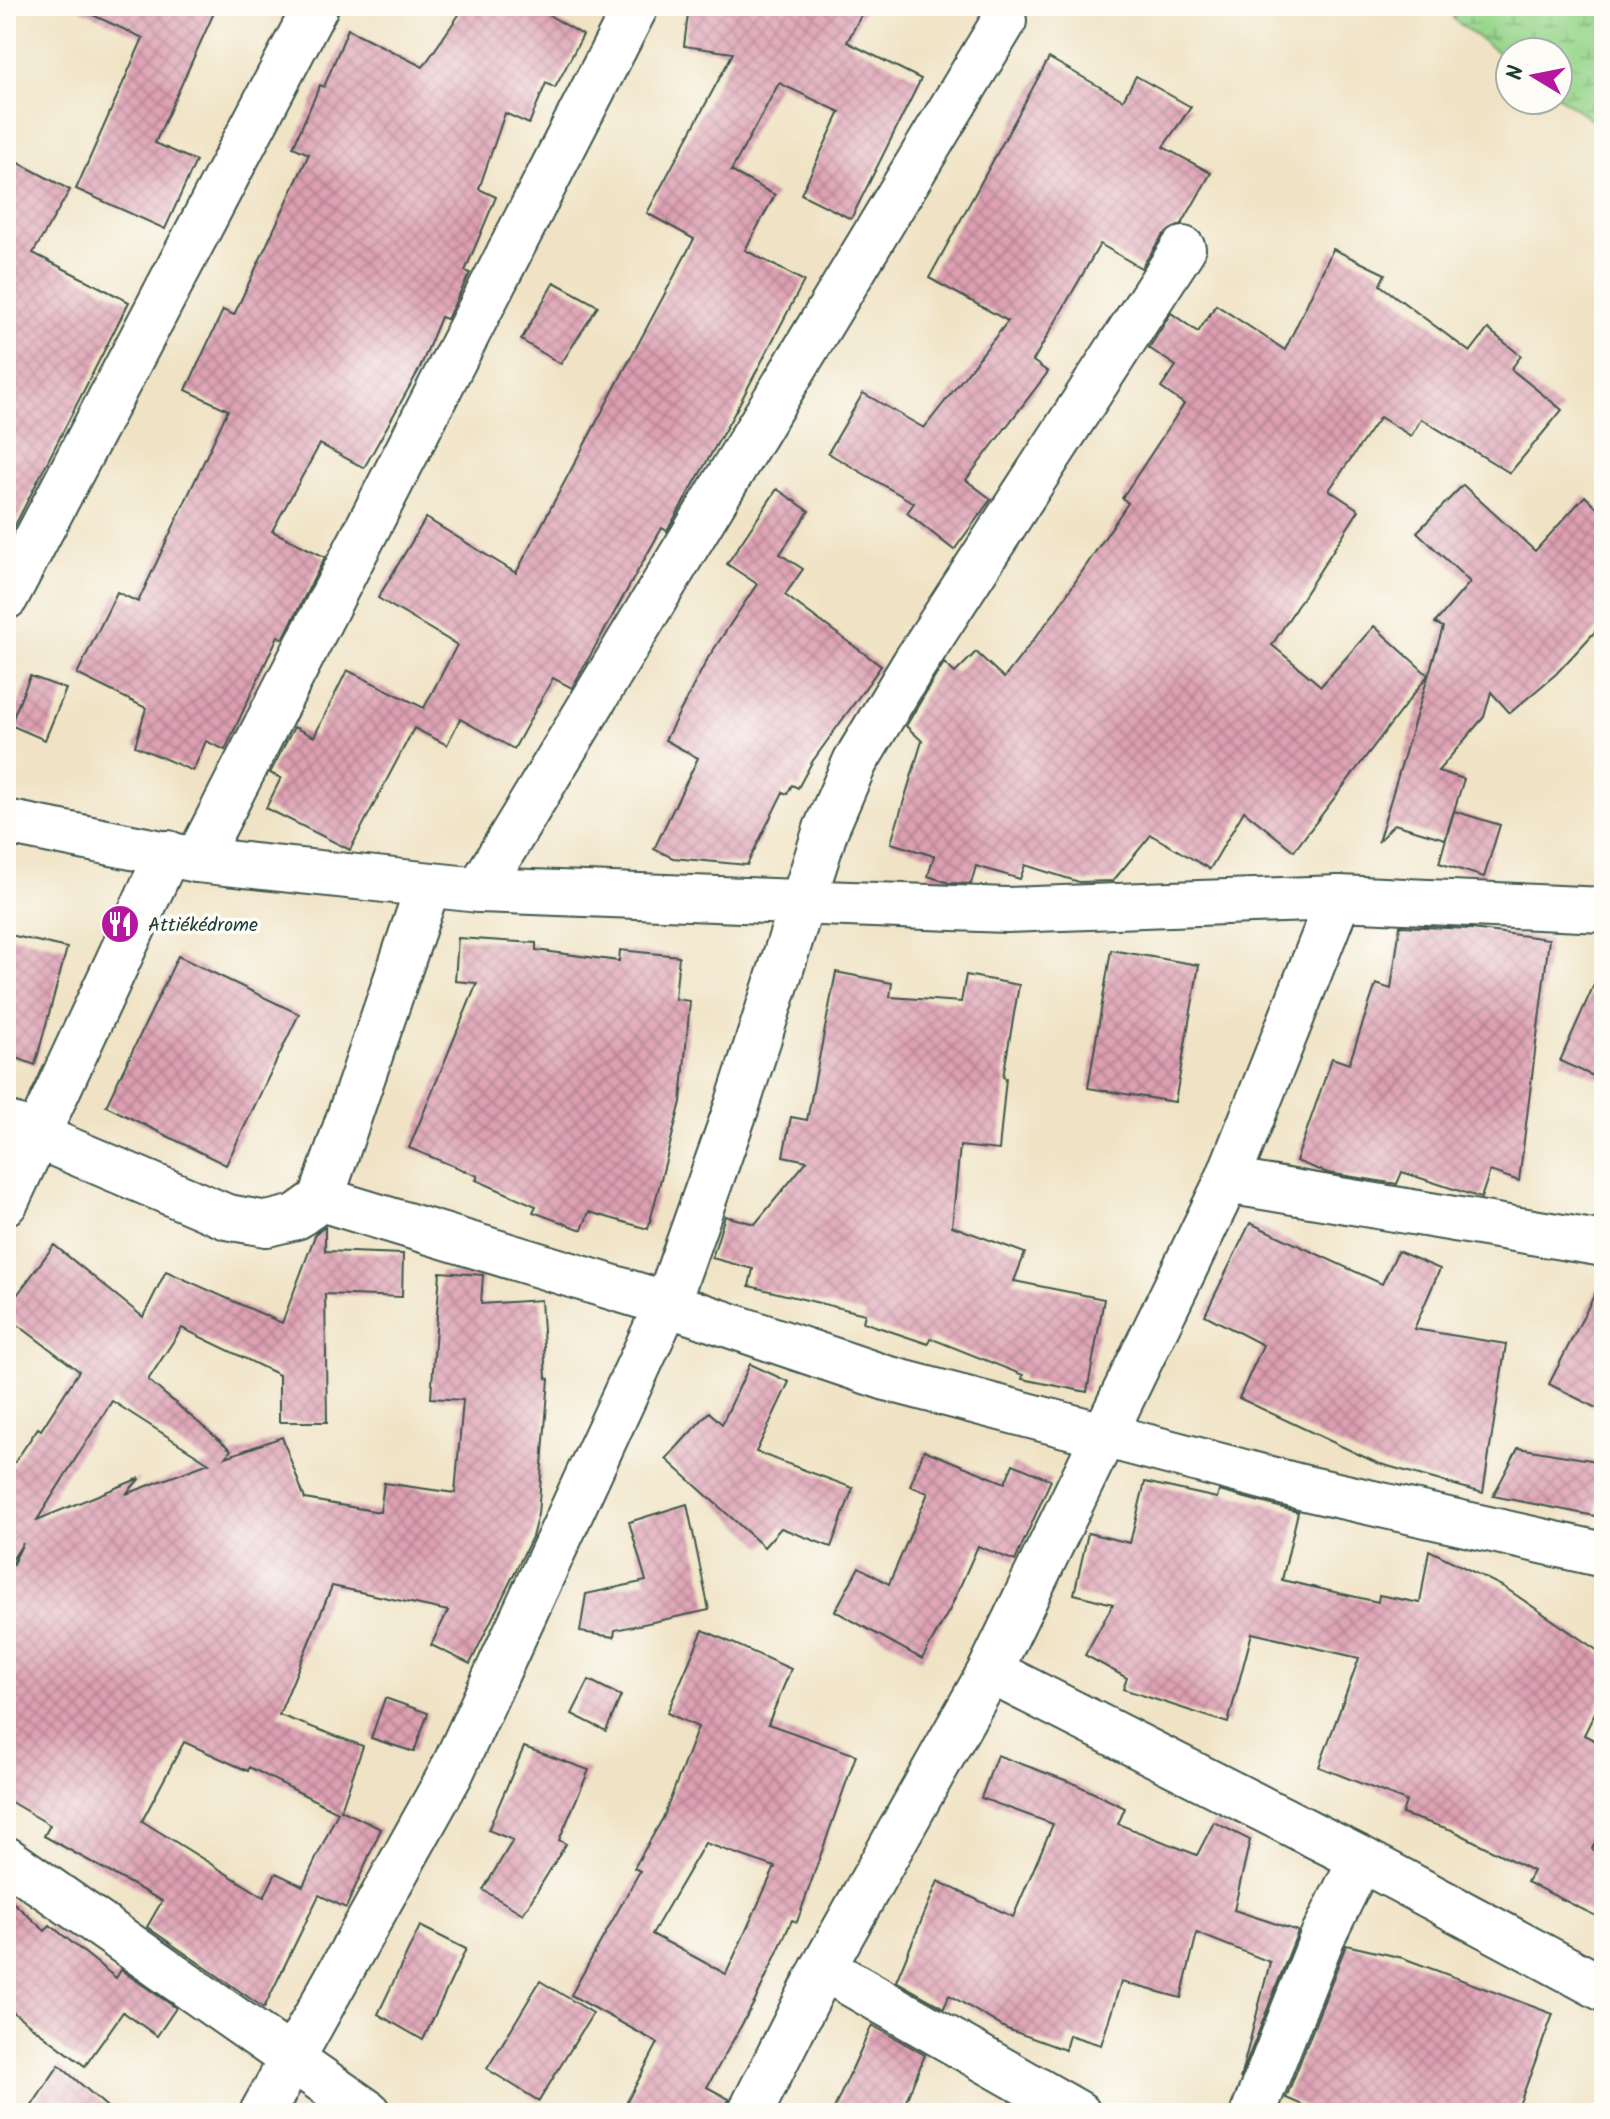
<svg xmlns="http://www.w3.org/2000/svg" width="1610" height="2119" font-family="Kalam,sans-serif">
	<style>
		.wetland { fill: url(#wetland-marsh); stroke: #5c8a60; stroke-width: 2 }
		.building { fill: url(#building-cross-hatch); fill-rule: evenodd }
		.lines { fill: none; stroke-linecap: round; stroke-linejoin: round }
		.minor-casing { stroke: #3e564a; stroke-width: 48 }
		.minor { stroke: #fff; stroke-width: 44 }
		.labels { text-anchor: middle; stroke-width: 7; stroke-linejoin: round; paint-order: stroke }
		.poi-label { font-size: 20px; fill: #1f3d34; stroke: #fdfcf7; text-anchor: start }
	</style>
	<defs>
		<pattern id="wetland-marsh" width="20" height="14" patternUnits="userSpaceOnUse" patternTransform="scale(2)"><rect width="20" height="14" fill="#98d68c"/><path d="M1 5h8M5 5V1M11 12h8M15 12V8" fill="none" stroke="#7baf73"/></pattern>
		<pattern id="building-cross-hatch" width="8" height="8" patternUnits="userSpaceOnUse" patternTransform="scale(2)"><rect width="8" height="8" fill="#de9fb2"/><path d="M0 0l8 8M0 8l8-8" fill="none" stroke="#b38392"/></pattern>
	</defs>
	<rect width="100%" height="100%" fill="#fdfcf7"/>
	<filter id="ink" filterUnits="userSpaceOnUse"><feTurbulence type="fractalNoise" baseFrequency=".0125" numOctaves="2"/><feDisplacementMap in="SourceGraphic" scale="16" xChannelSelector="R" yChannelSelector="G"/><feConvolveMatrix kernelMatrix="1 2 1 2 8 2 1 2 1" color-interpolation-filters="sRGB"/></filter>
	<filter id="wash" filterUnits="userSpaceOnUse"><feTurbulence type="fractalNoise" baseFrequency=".006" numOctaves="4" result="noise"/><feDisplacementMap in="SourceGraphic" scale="32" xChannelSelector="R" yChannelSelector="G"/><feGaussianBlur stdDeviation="1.8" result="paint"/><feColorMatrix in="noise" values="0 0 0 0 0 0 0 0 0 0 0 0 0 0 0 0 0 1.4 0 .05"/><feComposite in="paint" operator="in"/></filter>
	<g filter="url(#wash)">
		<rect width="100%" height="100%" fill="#f0e3c5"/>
		<!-- wetland -->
		<path class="wetland" d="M1450 6H1604V129L1558 96V52H1510V61L1454 20Z"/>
		<g id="blocks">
			<!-- building -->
			<g class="building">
				<path d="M73 6H217L155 143 196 161 165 229 76 189 143 38Z"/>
				<path d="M465 6H533L583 35 555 88 546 83 529 124 505 113 479 189 496 197 465 271 470 273 447 319 441 317 420 368 364 468 320 444 272 531 325 557 283 639 278 636 225 750 206 741 193 771 135 746 146 708 77 674 117 592 138 602 228 410 186 390 223 310 234 315 309 154 293 147 320 85 324 87 348 29 423 67Z"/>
				<path d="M689 6H866L847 42 921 79 851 219 801 194 840 112 779 83 731 171 775 195 745 250 804 281 734 414 667 531 662 528 572 688 553 678 514 749 460 719 447 745 414 728 350 850 266 808 281 778 270 773 294 727 314 737 347 670 424 708 457 645 378 598 426 518 516 573 694 239 647 213 733 53 684 46Z"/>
				<path d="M1049 58 1123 100 1136 76 1191 107 1163 147 1211 173 1182 224 1163 235 1141 268 1100 244 1033 361 1048 372 966 480 991 499 954 550 907 513 914 503 828 453 863 393 924 428 1008 321 929 278Z"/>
				<path d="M6 156 70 190 33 253 129 302 6 543Z"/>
				<path d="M1333 249 1385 274 1380 285 1470 352 1488 329 1521 356 1511 369 1562 410 1510 473 1421 419 1411 436 1380 417 1329 490 1359 510 1272 645 1321 686 1374 626 1428 675 1294 851 1244 811 1210 869 1151 835 1113 881 1079 882 1025 865 1020 879 976 866 971 884 949 883 928 876 934 856 891 843 922 741 906 726 935 677 944 663 955 673 976 652 1004 678 1055 612 1128 503 1122 498 1184 404 1161 388 1176 366 1149 348 1171 313 1198 332 1216 305 1285 350Z"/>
				<path d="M554 282 598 306 561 364 521 340Z"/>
				<path d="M1463 485 1535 551 1585 496 1604 515V622L1556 674 1510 713 1491 692 1484 717 1438 771 1464 779 1445 839 1394 824 1378 842 1443 627 1435 623 1470 582 1417 532Z"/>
				<path d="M777 489 809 511 780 554 803 569 785 595 881 666 812 762 798 788 792 785 787 794 783 792 747 865 673 858 654 849 698 758 665 740 708 658 757 584 727 564Z"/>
				<path d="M30 676 66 689 45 740 10 725Z"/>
				<path d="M1454 811 1500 825 1484 877 1439 863Z"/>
				<path d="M1400 926 1472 929 1549 939 1519 1181 1490 1171 1481 1198 1402 1172 1397 1184 1328 1173 1296 1161 1332 1058 1349 1064 1376 984 1391 989Z"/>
				<path d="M6 934 67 948 35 1065 6 1054Z"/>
				<path d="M458 938 536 943V950L619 961 620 950 679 956 675 999 690 1001 681 1102 648 1229 589 1212 582 1230 533 1212 536 1206 476 1180 478 1176 409 1148 477 983 455 981Z"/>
				<path d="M1111 950 1199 965 1175 1102 1088 1088Z"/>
				<path d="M178 956 299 1014 226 1165 106 1106Z"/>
				<path d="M1604 962V1081L1560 1061Z"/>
				<path d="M836 972 892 983 890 997 961 1002 966 975 1019 985 1003 1077 1006 1078 999 1150 960 1146 952 1226 1025 1253 1014 1281 1104 1299 1087 1392 1022 1379 1023 1375 930 1338 928 1344 863 1322 865 1314 749 1286 753 1269 712 1258 725 1216 755 1224 807 1161 783 1156 791 1117 807 1120Z"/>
				<path d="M1250 1223 1382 1284 1398 1251 1440 1269 1414 1329 1506 1344 1483 1493 1377 1463 1239 1398 1263 1345 1205 1315Z"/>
				<path d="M325 1227V1251L403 1254 402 1297 325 1294 327 1422H279V1375L182 1328 148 1380 231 1450 226 1457 282 1437 305 1499 380 1512 384 1483 455 1493 463 1400 431 1398 440 1272 483 1275 481 1304 541 1300 546 1378 549 1379 538 1514 532 1537 470 1664 431 1645 448 1611 332 1586 279 1715 363 1746 341 1810 381 1829 346 1908 319 1895 264 2008 147 1927 162 1901 44 1836 50 1825 6 1799V1578L23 1543 6 1569V1475L38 1428 41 1430 79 1371 6 1316V1310L54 1245 143 1317 166 1271 282 1323 316 1233ZM112 1401 209 1463 126 1494 140 1478 37 1520ZM184 1742 248 1771 249 1767 338 1812 303 1886 276 1873 264 1897 142 1821Z"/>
				<path d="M1604 1276V1412L1549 1384Z"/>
				<path d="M750 1364 789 1382 756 1452 853 1488 831 1547 781 1528 764 1547 666 1459 709 1412 722 1424Z"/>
				<path d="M1518 1448 1603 1462 1595 1516 1493 1496Z"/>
				<path d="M924 1450 1005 1483 1013 1464 1051 1480 1015 1561 978 1546 950 1609 922 1659 835 1611 859 1567 889 1584 928 1493 910 1486Z"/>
				<path d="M1145 1482 1217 1498 1219 1491 1298 1512 1282 1580 1378 1602 1379 1595 1420 1603 1429 1550 1504 1587 1604 1655V1694L1584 1735 1604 1745V1824L1592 1849 1604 1855V1920L1527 1882 1533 1871 1452 1830 1402 1814 1406 1801 1319 1767 1359 1658 1252 1633 1228 1723 1123 1689 1127 1678 1085 1655 1113 1604 1074 1594 1088 1533 1130 1543Z"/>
				<path d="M687 1504 709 1610 615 1630 614 1637 580 1632 586 1594 646 1581 629 1522Z"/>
				<path d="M703 1630 791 1669 768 1724 856 1755 797 1922 792 1920 755 2001 707 2087 729 2099 725 2113H621L658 2043 571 1995 640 1871 634 1868 663 1818 698 1727 667 1713ZM705 1843 775 1867 726 1974 652 1934Z"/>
				<path d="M589 1680 621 1696 606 1731 572 1714Z"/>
				<path d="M385 1698 428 1713 414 1752 371 1738Z"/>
				<path d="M524 1747 589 1770 559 1840 566 1844 523 1914 483 1890 513 1840 488 1830Z"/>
				<path d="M997 1755 1073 1783 1125 1808 1118 1824 1197 1855 1214 1822 1250 1840 1234 1910 1298 1931 1240 2079 1270 1962 1197 1933 1181 1998 1121 1982 1101 2045 1069 2035 1065 2050 1007 2029 949 1995 944 2008 896 1981 938 1881 1013 1917 1053 1824 981 1798Z"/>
				<path d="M6 1896 45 1931 50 1925 116 1978 121 1970 176 2008 157 2036 123 2012 85 2066 6 2007Z"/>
				<path d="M420 1926 466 1949 423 2040 378 2014Z"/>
				<path d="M1346 1945 1403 1958 1553 2014 1516 2113H1321L1286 2098Z"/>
				<path d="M540 1981 593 2013 539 2101 487 2069Z"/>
				<path d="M872 2025 925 2055 901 2113H832Z"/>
				<path d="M59 2065 114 2113H27Z"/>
			</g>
		</g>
	</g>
	<g filter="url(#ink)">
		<use href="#blocks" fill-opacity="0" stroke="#3e564a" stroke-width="2"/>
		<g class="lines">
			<defs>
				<g id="minor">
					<path d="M6 597 316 6"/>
					<path d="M6 822 197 860 479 890 1007 910 1339 898 1604 910"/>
					<path d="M197 860 636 6"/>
					<path d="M479 890 1004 21"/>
					<path d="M6 1123 227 1217 267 1224 296 1217 321 1199 428 886"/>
					<path d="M1227 1181 1604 1244"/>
					<path d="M321 1199 667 1304 886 1378 1301 1487 1604 1555"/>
					<path d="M6 1202 168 853"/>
					<path d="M990 1671 1361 1859 1604 1989"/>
					<path d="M6 1859 369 2113"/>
					<path d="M823 1968 1078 2113"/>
					<path d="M262 2113 451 1773 667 1304 737 1106 826 829 855 762 914 664 1183 249"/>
					<path d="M750 2113 823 1968 990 1671 1227 1181 1339 898"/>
					<path d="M1253 2113 1322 1938 1361 1859"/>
				</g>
			</defs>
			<!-- minor casing -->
			<use href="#minor" class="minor-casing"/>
			<!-- minor -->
			<use href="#minor" class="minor"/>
		</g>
	</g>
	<!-- icons -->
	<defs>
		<symbol id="restaurant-disc" viewBox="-11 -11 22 22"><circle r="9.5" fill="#b5179e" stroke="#fdfcf7"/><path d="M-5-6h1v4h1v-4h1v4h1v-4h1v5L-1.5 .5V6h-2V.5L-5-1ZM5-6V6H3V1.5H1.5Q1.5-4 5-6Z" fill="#fff"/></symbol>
	</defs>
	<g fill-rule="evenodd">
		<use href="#restaurant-disc" x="98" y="902" width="44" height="44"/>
	</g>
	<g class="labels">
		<!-- poi labels -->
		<g class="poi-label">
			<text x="148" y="931">Attiékédrome</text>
		</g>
	</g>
	<!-- margin -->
	<rect width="1610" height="2119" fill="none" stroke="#fdfcf7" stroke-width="32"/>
	<!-- north arrow -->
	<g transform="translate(1534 76) rotate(280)"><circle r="38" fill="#fdfcf7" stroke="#a4b0a9" stroke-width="2"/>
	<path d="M0-6L14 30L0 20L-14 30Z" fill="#b5179e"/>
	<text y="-12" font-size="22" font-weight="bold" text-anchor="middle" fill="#1f3d34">N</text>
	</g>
</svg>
